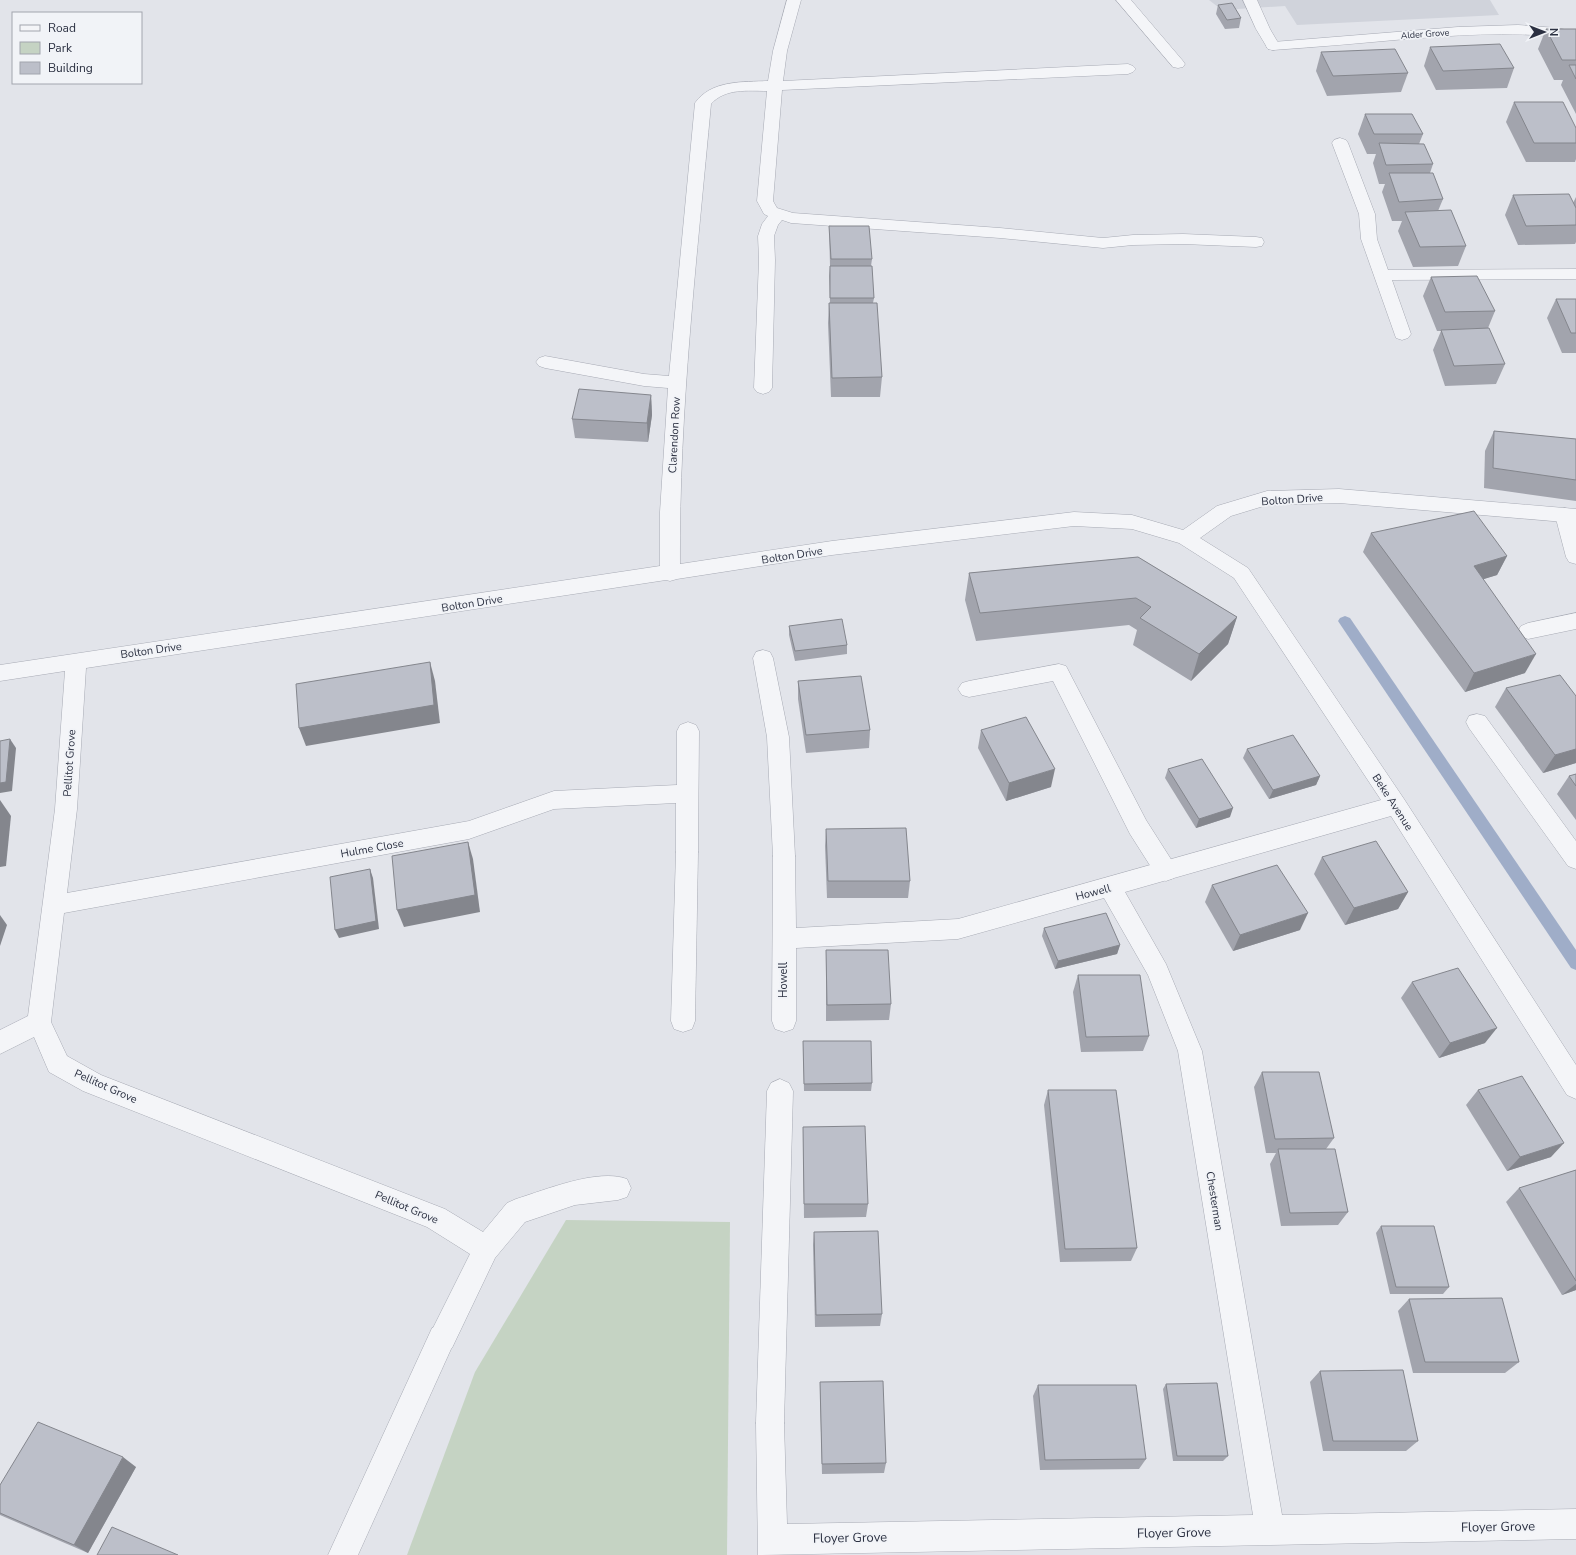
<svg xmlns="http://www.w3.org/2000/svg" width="1576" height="1555" font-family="'Nunito Sans',sans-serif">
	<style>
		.built { fill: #d0d3db }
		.green { fill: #c5d3c3 }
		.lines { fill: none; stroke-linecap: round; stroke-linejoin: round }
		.stream { fill: #9fadc8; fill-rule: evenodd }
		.service-casing { stroke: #a7aab4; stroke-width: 1 }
		.minor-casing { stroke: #a7aab4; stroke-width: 1 }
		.service { fill: #f4f5f8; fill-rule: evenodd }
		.minor { fill: #f4f5f8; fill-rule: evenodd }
		.wall { fill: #a2a4ad }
		.shaded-wall { fill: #84868d }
		.building { fill: #bcbfc9; stroke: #84868d }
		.labels { text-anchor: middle; stroke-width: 3.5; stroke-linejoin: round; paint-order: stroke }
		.far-street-label { font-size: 9px; fill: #2b3041; stroke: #f1f3f7 }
		.street-label { font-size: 11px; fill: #2b3041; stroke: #f1f3f7 }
		.near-street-label { font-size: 13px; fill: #2b3041; stroke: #f1f3f7 }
	</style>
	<rect width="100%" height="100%" fill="#e2e4ea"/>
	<!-- built -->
	<path class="built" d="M1209 0H1490L1499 15 1297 25 1285 6 1222 10Z"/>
	<!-- green -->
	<path class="green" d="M566 1220 730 1222 727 1555H407L475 1372Z"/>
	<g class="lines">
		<!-- stream -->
		<path class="stream" d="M1345 616 1350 618 1576 950V970L1571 968 1340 624 1338 621 1340 618Z"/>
		<defs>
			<g id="service">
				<path d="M1243 0H1257L1270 29 1280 46 1278 49 1273 50 1268 49 1256 29Z"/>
				<path d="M1340 138 1346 140 1348 143 1375 214 1377 239 1388 270 1576 269V279L1392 280 1411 334 1408 338 1402 340 1396 338 1361 239 1359 214 1332 143 1334 140Z"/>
				<path d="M1565 508 1572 510 1576 520V564L1569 562 1566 557 1555 515 1558 510Z"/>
				<path d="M1576 613V629L1528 639 1521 636 1518 631 1521 626 1528 623Z"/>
				<path d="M763 650 770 652 773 658 789 737 795 856 792 863 784 866 776 863 773 856 767 737 753 658 756 652Z"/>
				<path d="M1059 664 1066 666 1146 820 1174 864 1177 871 1174 878 1166 881 1158 878 1130 834 1053 681 969 697 962 695 958 689 962 683 969 681Z"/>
				<path d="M1477 714 1485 716 1576 841V869L1568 866 1469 728 1466 722 1469 716Z"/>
				<path d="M687 842 695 845 698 852 695 1021 692 1029 683 1032 674 1029 671 1021 676 852 679 845Z"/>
				<path d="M780 1079 789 1083 793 1091 784 1423 780 1433 770 1437 760 1433 756 1423 767 1091 771 1083Z"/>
				<path d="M442 1324 452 1328 456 1338 358 1555H328L432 1328Z"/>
			</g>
			<g id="minor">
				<path d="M787 0H801L787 51 783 81 1128 64 1133 66 1136 69 1133 72 1128 74 782 90 773 201 777 208 793 213 1000 228 1103 238 1133 235 1183 234 1256 237 1262 238 1264 242 1262 246 1256 247 1183 244 1133 245 1103 248 1000 238 791 223 782 220 778 225 774 236 775 260 772 388 769 392 763 394 757 392 754 388 759 260 758 236 762 224 768 216 764 214 757 201 767 91C748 91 725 88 711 104 697 257 679 410 680 564L832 541 1074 512 1132 515 1183 530 1217 506 1267 491 1339 489 1576 509V523L1339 503 1267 505 1231 516 1200 538 1248 568 1404 799 1576 1065V1099L1567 1095 1391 816 1125 892 1166 964 1202 1051 1282 1515 1576 1509V1539L758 1555 756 1423 760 1413 770 1409 780 1413 784 1423 787 1524 1253 1515 1178 1051 1148 975 1104 898 958 939 796 948V1021L793 1029 784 1032 775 1029 772 1021 773 856 776 849 784 846 792 849 795 856 796 928 958 919 1381 800 1234 578 1179 543 1132 529 1074 526 832 555 677 579 670 581 666 580 86 668 77 809 67 893 469 821 554 791 677 785V731L680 725 688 722 696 725 699 731 698 852 695 859 687 862 679 859 676 852V803L554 809 469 839 64 913 51 1022 67 1056 101 1075 445 1209 483 1232 507 1203 516 1199C545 1190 598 1168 627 1179L631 1188 627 1197 618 1200 575 1205 525 1222 495 1258 452 1348 442 1352 432 1348 428 1338 470 1254 427 1227 83 1091 49 1072 34 1037 0 1054V1030L28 1016 55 809 65 671 0 681V665L660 566V512L668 388 644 386 545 368 539 366 536 362 539 358 545 356 644 374 669 376 695 103C711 80 743 82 768 81L773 51Z"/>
				<path d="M1116 0H1131L1183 61 1185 64 1183 67 1178 68 1173 67Z"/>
				<path d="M1518 25 1557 28 1576 32V40C1519 30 1463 35 1406 39 1362 43 1317 47 1273 50L1268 49 1266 46 1268 43 1273 42 1458 27Z"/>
			</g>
		</defs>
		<!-- service casing -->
		<use href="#service" class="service-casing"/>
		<!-- minor casing -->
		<use href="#minor" class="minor-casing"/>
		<!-- service -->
		<use href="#service" class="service"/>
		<!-- minor -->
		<use href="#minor" class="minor"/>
	</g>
	<!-- wall -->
	<g class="wall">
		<path d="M1218 5 1241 18 1239 28 1225 29 1216 14Z"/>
		<path d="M1546 29H1576V114L1561 85 1563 80H1554L1538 49Z"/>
		<path d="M1430 47 1514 68 1507 88 1436 90 1424 66Z"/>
		<path d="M1321 52 1408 73 1401 92 1327 96 1316 71Z"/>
		<path d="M1514 102 1576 128V159L1575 162H1526L1506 122Z"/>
		<path d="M1365 114 1423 134 1419 144 1433 164 1430 173 1443 199 1438 211 1466 246 1458 266 1413 267 1398 231 1402 221H1392L1382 192 1385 184H1379L1373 163 1376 154H1367L1358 134Z"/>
		<path d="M1513 195 1573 203 1576 197V242L1575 244 1518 245 1505 215Z"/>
		<path d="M829 226 872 259 871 266 874 298 873 303 882 377 880 397H831L828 323 829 303H830L829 276 830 266Z"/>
		<path d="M1431 277 1495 311 1488 328 1505 364 1496 384 1445 386 1433 350 1441 331H1437L1423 296Z"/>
		<path d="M1556 299H1576V353H1562L1547 318Z"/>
		<path d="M651 395 652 415 648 442 575 438 572 419Z"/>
		<path d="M1494 431 1576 439V501L1484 488 1485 451Z"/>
		<path d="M1371 533 1507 556 1497 575 1483 579 1525 673 1465 692 1363 552Z"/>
		<path d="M1138 557 1237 617 1228 644 1191 681 1133 645 1137 630 1129 625 976 641 965 600 969 573Z"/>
		<path d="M789 626 847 645V654L795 661 789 635Z"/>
		<path d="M798 681 870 730 869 748 806 753 798 699Z"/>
		<path d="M1506 688 1576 696V763L1543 773 1495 707Z"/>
		<path d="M981 730 1051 787 1006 801 978 748Z"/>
		<path d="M1247 749 1320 776 1316 785 1269 799 1243 758Z"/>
		<path d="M1168 769 1230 817 1196 828 1165 778Z"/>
		<path d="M1576 774V820L1557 794 1569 776Z"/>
		<path d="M826 829 910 881 908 898H827L825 846Z"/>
		<path d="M1322 857 1408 892 1398 909 1345 925 1314 874Z"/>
		<path d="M1212 885 1300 930 1233 951 1205 902Z"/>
		<path d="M1044 928 1120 945 1117 954 1055 969 1042 936Z"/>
		<path d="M826 950 891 1004 889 1020 826 1021Z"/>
		<path d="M1078 975 1149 1036 1143 1051 1081 1052 1073 992Z"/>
		<path d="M1412 982 1485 1043 1439 1058 1401 998Z"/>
		<path d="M803 1041 872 1083 871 1091H804Z"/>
		<path d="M1262 1072 1334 1138 1326 1149 1348 1212 1338 1225 1281 1226 1270 1164 1276 1153H1266L1254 1087Z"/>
		<path d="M1048 1090 1137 1248 1131 1261 1060 1262 1044 1105Z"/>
		<path d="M1478 1090 1551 1157 1507 1171 1466 1105Z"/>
		<path d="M803 1127 868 1204 866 1217 804 1218Z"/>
		<path d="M1576 1170V1290L1562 1295 1506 1202 1519 1188Z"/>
		<path d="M1381 1226 1449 1287 1443 1294H1390L1376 1233Z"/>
		<path d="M814 1232 882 1314 880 1326 815 1327 813 1245Z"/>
		<path d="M1409 1299 1519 1362 1505 1373H1413L1398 1311Z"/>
		<path d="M1320 1371 1418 1441 1406 1451H1323L1310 1382Z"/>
		<path d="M820 1382 886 1463 884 1473 822 1474 820 1392Z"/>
		<path d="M1166 1384 1228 1456 1223 1461H1173L1163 1389Z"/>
		<path d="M1038 1385 1146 1459 1139 1469 1040 1470 1033 1396Z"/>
		<path d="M136 1467 88 1553 0 1515V1485Z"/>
	</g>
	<!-- shaded-wall -->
	<g class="shaded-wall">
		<path d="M651 395 652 415 648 442 647 423Z"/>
		<path d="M1507 556 1497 575 1465 585 1474 566Z"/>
		<path d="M1237 617 1228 644 1191 681 1199 654Z"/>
		<path d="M1536 654 1525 673 1465 692 1474 673Z"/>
		<path d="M430 662 435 681 440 723 306 746 299 728Z"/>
		<path d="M10 739 16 748 12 791 0 793V783Z"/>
		<path d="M1576 749V763L1543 773 1555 755Z"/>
		<path d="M1055 769 1051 787 1006 801 1009 783Z"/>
		<path d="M1320 776 1316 785 1269 799 1273 790Z"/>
		<path d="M0 800 11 816 6 866 0 867Z"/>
		<path d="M1233 808 1230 817 1196 828 1199 819Z"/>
		<path d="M468 842 473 859 480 912 404 927 397 910Z"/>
		<path d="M370 869 373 878 379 929 339 938 335 930Z"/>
		<path d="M1408 892 1398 909 1345 925 1354 908Z"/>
		<path d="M1308 913 1300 930 1233 951 1240 935Z"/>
		<path d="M0 915 7 925 0 946Z"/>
		<path d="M1120 945 1117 954 1055 969 1058 961Z"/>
		<path d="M1497 1028 1485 1043 1439 1058 1450 1043Z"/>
		<path d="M1564 1143 1551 1157 1507 1171 1520 1157Z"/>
		<path d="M1576 1284V1290L1562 1295Z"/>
		<path d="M123 1457 136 1467 88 1553 74 1545Z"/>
	</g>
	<!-- building -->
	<g class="building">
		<path d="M1232 3 1241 18 1227 20 1218 5Z"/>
		<path d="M1546 29H1576V60H1562Z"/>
		<path d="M1500 44 1514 68 1443 71 1430 47Z"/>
		<path d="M1395 49 1408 73 1333 76 1321 52Z"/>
		<path d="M1569 65H1576V79Z"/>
		<path d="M1514 102H1563L1576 128V143H1534Z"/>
		<path d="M1365 114H1412L1423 134H1374Z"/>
		<path d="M1379 143 1424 144 1433 164 1386 165Z"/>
		<path d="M1389 173H1433L1443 199 1399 202Z"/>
		<path d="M1569 194 1576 208V225L1526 226 1513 195Z"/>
		<path d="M1451 210 1466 246 1420 247 1405 212Z"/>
		<path d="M829 226H869L872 259H831Z"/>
		<path d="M830 266H872L874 298H830Z"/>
		<path d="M1477 276 1495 311 1445 312 1431 277Z"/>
		<path d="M1556 299H1576V333H1571Z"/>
		<path d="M829 303H877L882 377 832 378Z"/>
		<path d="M1489 328 1505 364 1454 366 1441 330Z"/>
		<path d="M579 389 651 395 647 423 572 419Z"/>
		<path d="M1494 431 1576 439V480L1493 468Z"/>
		<path d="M1474 511 1507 556 1474 566 1536 654 1474 673 1371 533Z"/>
		<path d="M1138 557 1237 617 1199 654 1140 618 1151 607 1136 598 980 613 969 573Z"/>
		<path d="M842 619 847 645 795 651 789 626Z"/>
		<path d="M430 662 434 705 299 728 296 684Z"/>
		<path d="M1560 675 1576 696V749L1555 755 1506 688Z"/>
		<path d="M861 676 870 730 806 735 798 681Z"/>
		<path d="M1026 717 1055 769 1009 783 981 730Z"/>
		<path d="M1293 735 1320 776 1273 790 1247 749Z"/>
		<path d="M10 739 6 782 0 783V741Z"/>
		<path d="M1202 759 1233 808 1199 819 1168 769Z"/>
		<path d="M1576 774V786L1569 776Z"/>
		<path d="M906 828 910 881H828L826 829Z"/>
		<path d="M1376 841 1408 892 1354 908 1322 857Z"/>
		<path d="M468 842 475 895 397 910 392 856Z"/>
		<path d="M1277 865 1308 913 1240 935 1212 885Z"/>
		<path d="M370 869 376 921 335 930 330 877Z"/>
		<path d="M1106 913 1120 945 1058 961 1044 928Z"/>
		<path d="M826 950H888L891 1004 827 1005Z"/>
		<path d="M1458 968 1497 1028 1450 1043 1412 982Z"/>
		<path d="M1078 975H1140L1149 1036 1086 1037Z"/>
		<path d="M803 1041H871L872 1083 804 1084Z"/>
		<path d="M1262 1072H1319L1334 1138 1275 1139Z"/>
		<path d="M1522 1076 1564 1143 1520 1157 1478 1090Z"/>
		<path d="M1048 1090H1116L1137 1248 1065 1249Z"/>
		<path d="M865 1126 868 1204H804L803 1127Z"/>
		<path d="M1278 1149H1335L1348 1212 1290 1213Z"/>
		<path d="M1576 1170V1281L1519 1188Z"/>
		<path d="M1381 1226H1434L1449 1287H1396Z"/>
		<path d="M878 1231 882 1314 816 1315 814 1232Z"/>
		<path d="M1502 1298 1519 1362H1425L1409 1299Z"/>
		<path d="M1403 1370 1418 1441H1333L1320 1371Z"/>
		<path d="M883 1381 886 1463 822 1464 820 1382Z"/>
		<path d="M1217 1383 1228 1456H1177L1166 1384Z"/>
		<path d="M1038 1385H1136L1146 1459 1045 1460Z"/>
		<path d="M38 1422 123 1457 74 1545 0 1513V1485Z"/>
		<path d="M112 1527 178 1555H97Z"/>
	</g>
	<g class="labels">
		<!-- far-street labels -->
		<g class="far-street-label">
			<text transform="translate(1425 34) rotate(-4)" y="3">Alder Grove</text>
		</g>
		<!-- street labels -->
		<g class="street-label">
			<text transform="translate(674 435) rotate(-87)" y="4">Clarendon Row</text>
			<text transform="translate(1292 499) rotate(-4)" y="4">Bolton Drive</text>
			<text transform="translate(792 555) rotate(-9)" y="4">Bolton Drive</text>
			<text transform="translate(472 603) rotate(-9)" y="4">Bolton Drive</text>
			<text transform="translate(151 650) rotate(-8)" y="4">Bolton Drive</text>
			<text transform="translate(69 763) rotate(-86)" y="4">Pellitot Grove</text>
			<text transform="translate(1393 802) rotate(57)" y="4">Beke Avenue</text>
			<text transform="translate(372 848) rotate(-10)" y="4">Hulme Close</text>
			<text transform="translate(1093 892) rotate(-15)" y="4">Howell</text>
			<text transform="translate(783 980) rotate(-90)" y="4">Howell</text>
			<text transform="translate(106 1086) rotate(24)" y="4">Pellitot Grove</text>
			<text transform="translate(1215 1201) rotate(81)" y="4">Chesterman</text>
			<text transform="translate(407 1207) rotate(23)" y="4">Pellitot Grove</text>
		</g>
		<!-- near-street labels -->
		<g class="near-street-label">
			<text transform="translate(1498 1526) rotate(-1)" y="5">Floyer Grove</text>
			<text transform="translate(1174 1532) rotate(-1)" y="5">Floyer Grove</text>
			<text transform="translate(850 1537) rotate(-1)" y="5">Floyer Grove</text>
		</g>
	</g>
	<!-- legend -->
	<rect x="12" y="12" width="130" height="72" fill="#f1f3f7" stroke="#a2a5ae"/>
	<rect x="20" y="25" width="20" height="6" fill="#f4f5f8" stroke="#a2a5ae"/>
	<text x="48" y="32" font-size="12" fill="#2b3041">Road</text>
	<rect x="20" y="42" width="20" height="12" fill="#c5d3c3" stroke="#a2a5ae"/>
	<text x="48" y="52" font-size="12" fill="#2b3041">Park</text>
	<rect x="20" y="62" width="20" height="12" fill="#bcbfc9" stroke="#a2a5ae"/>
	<text x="48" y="72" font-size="12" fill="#2b3041">Building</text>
	<!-- north arrow -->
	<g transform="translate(1544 32) rotate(90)" stroke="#f1f3f7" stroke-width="3" paint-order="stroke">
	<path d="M0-3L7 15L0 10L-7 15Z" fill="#2b3041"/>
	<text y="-6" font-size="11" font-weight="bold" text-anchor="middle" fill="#2b3041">N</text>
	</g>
</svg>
